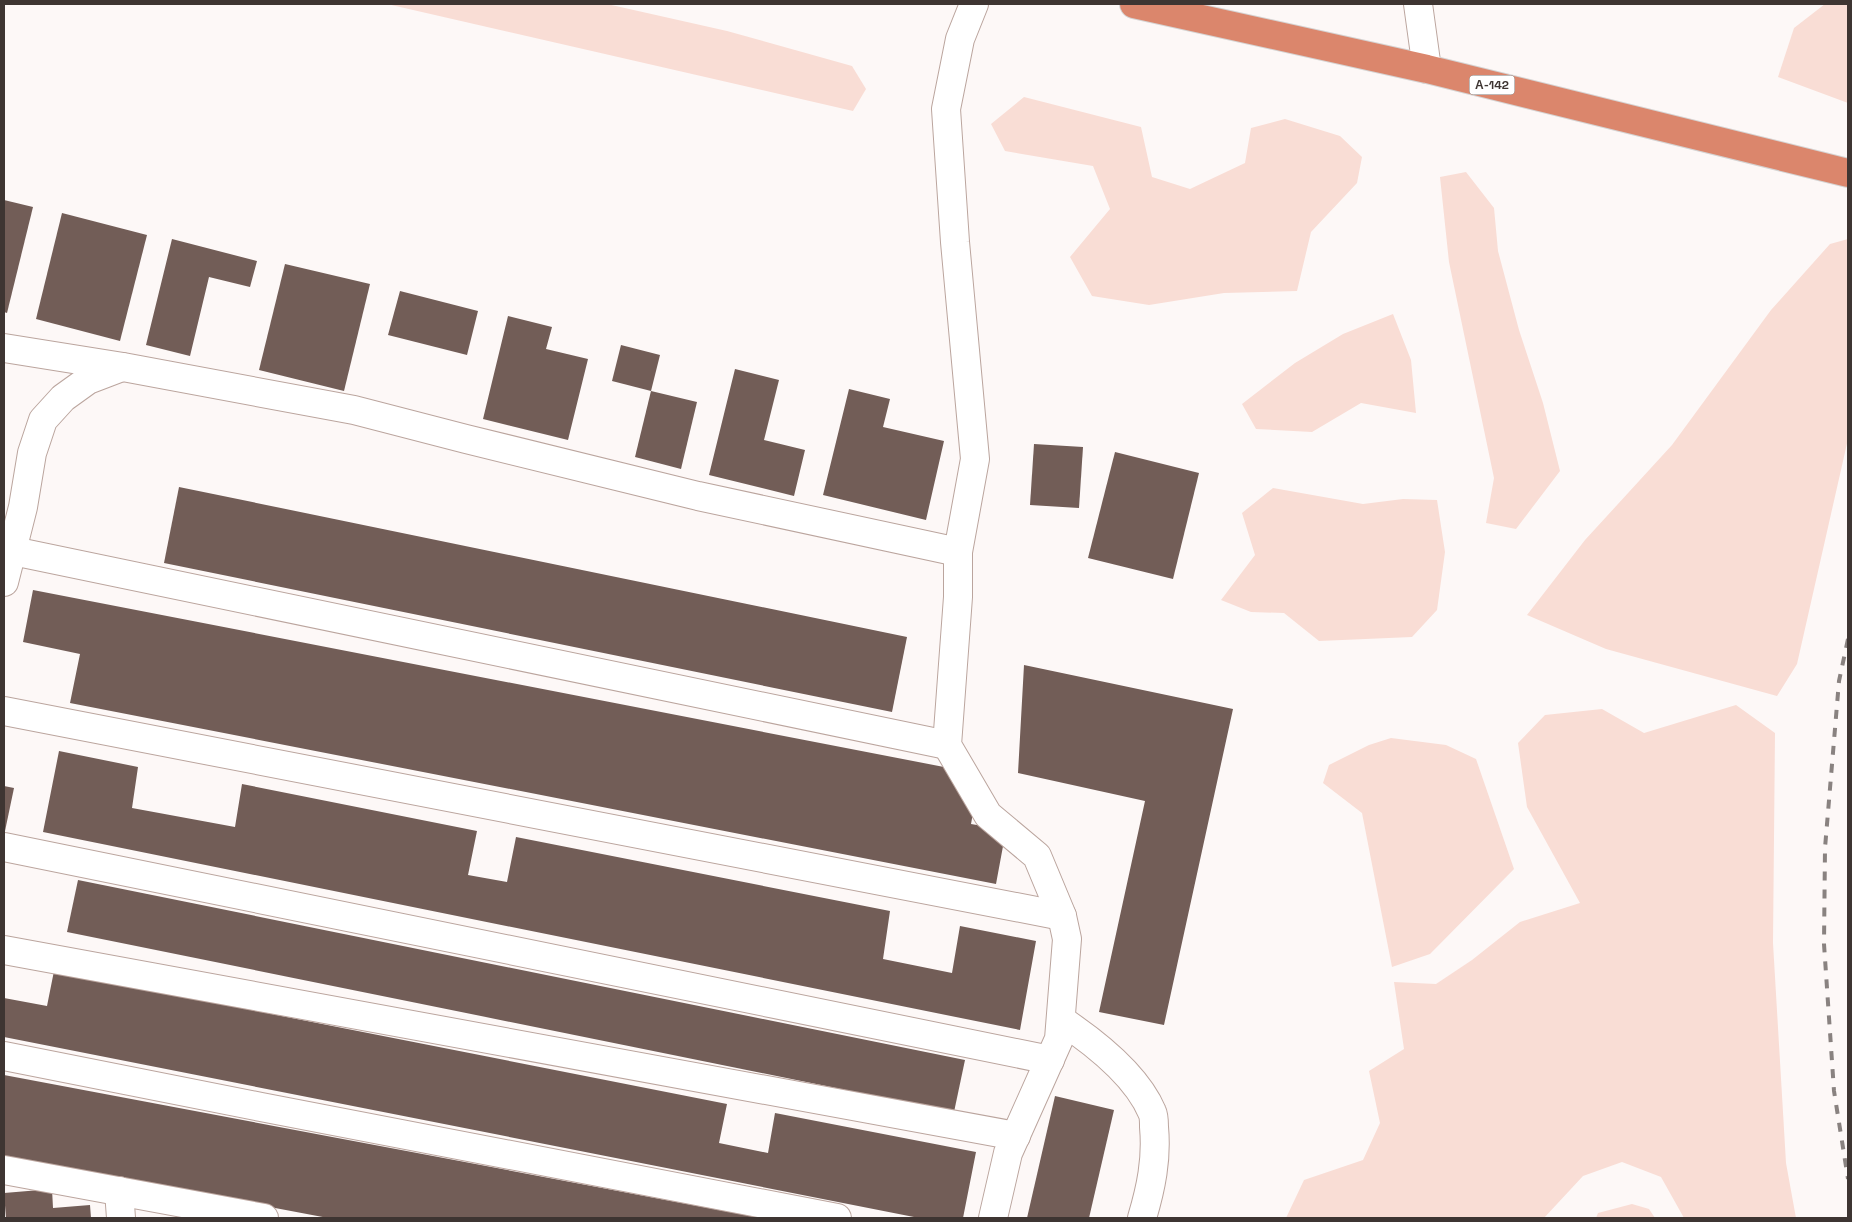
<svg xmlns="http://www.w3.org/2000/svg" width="1852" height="1222" font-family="'Space Grotesk',sans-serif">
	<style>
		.green { fill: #f9ddd5 }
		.building { fill: #725d57 }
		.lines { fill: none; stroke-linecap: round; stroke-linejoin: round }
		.minor-casing { stroke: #bba59e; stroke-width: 30 }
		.highway-casing { stroke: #d5d3d2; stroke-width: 30 }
		.minor { stroke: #fff; stroke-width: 28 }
		.highway { stroke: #db866c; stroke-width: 28 }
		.rail { stroke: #898280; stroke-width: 4; stroke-dasharray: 9 9; stroke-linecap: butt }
		.labels { text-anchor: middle; stroke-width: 5; stroke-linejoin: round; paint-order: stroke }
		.shield { fill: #fff; stroke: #787270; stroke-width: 1 }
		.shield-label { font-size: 12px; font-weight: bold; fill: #3e3532 }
	</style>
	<rect width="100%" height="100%" fill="#fdf8f7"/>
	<!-- green -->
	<g class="green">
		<path d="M387 4H607L727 31 852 66 866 89 853 111Z"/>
		<path d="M1825 4H1848V103L1778 77 1794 28Z"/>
		<path d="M1024 97 1141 127 1152 177 1190 189 1245 163 1251 128 1285 119 1340 136 1362 157 1357 183 1311 232 1297 291 1224 293 1149 305 1092 296 1070 257 1110 209 1093 166 1005 151 991 124Z"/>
		<path d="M1466 172 1494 208 1498 251 1519 330 1543 403 1560 471 1516 529 1486 523 1494 478 1449 262 1440 177Z"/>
		<path d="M1848 239V439L1797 664 1777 696 1606 649 1527 615 1585 540 1672 445 1771 310 1830 244Z"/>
		<path d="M1393 314 1411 360 1416 413 1361 403 1312 432 1256 429 1242 404 1295 363 1343 334Z"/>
		<path d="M1273 488 1363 504 1403 499 1437 500 1445 552 1437 610 1412 637 1319 641 1284 613 1251 612 1221 600 1255 555 1242 513Z"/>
		<path d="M1736 705 1775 733 1773 943 1786 1163 1796 1218H1684L1661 1177 1622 1162 1583 1176 1544 1218H1286L1304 1180 1363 1160 1380 1123 1369 1071 1404 1049 1394 982 1436 984 1472 960 1520 922 1580 903 1527 807 1518 743 1545 715 1602 709 1644 733Z"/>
		<path d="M1391 738 1446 745 1476 759 1514 869 1430 954 1392 967 1362 813 1323 783 1329 765 1369 745Z"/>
		<path d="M1632 1204 1649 1209 1655 1218H1596L1598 1213Z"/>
	</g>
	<!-- building -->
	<g class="building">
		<path d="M4 200 33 207 7 313 4 312Z"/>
		<path d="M62 213 147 235 120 341 36 319Z"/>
		<path d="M172 239 257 261 250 287 209 277 190 356 146 345Z"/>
		<path d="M285 264 370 284 344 391 259 370Z"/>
		<path d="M400 291 478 311 467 355 388 335Z"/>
		<path d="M508 316 552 327 546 349 588 359 568 440 483 419Z"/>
		<path d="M621 345 660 355 651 391 612 381Z"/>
		<path d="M735 369 779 380 764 440 805 450 794 496 709 475Z"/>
		<path d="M849 389 890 399 883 427 944 441 926 520 823 495Z"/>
		<path d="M651 391 697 402 681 469 635 457Z"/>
		<path d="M1034 444 1083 447 1079 508 1030 505Z"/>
		<path d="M1115 452 1199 473 1173 579 1088 558Z"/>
		<path d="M179 487 907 637 892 712 164 563Z"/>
		<path d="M33 590 980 774 971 824 1006 830 996 884 70 703 80 654 23 642Z"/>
		<path d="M1024 665 1233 709 1164 1025 1099 1012 1145 801 1018 773Z"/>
		<path d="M59 751 138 767 132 808 235 827 242 784 477 831 468 875 507 882 516 837 890 911 883 959 952 973 960 926 1036 941 1020 1030 43 832Z"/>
		<path d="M4 786 14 788 5 831H4Z"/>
		<path d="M78 880 965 1060 954 1112 67 932Z"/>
		<path d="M54 971 727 1104 719 1143 768 1153 775 1113 976 1152 963 1218H919L4 1037V998L47 1006Z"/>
		<path d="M4 1075 756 1217V1218H328L4 1157Z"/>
		<path d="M1055 1096 1114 1110 1089 1218H1027Z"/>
		<path d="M52 1189 53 1208 90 1205 91 1218H6L4 1193Z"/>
	</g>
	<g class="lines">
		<defs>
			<g id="minor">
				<path d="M974 4 960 39 946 109 955 242 975 459 958 552V597L947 745 988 815 1037 856 1062 916 1067 939 1059 1039 1008 1153 993 1218"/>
				<path d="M1418 4 1427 69"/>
				<path d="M4 348 123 367 354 410 466 439 698 496 958 552"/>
				<path d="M13 551 947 745"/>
				<path d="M4 582 23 507 32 453 43 420 63 398 88 380 122 367"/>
				<path d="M4 711 1062 916"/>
				<path d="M4 847 1050 1060"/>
				<path d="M4 950 1016 1136"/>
				<path d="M1061 1020C1094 1042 1136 1074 1152 1112 1154 1116 1154 1122 1154 1127 1157 1159 1151 1188 1142 1218"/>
				<path d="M4 1056 261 1107 837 1218"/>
				<path d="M4 1170 264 1218"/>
				<path d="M119 1191 121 1218"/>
			</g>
			<path id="highway" d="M1134 4 1427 69 1848 173"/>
		</defs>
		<!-- minor casing -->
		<use href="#minor" class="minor-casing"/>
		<!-- highway casing -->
		<use href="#highway" class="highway-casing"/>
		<!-- minor -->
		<use href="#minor" class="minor"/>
		<!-- highway -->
		<use href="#highway" class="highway"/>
		<!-- rail -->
		<path class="rail" d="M1848 639 1839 681 1825 848 1824 944 1834 1091 1848 1179"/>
	</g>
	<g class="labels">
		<!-- shield labels -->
		<rect class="shield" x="1469.5" y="75.5" width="45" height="19" rx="4"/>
		<g class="shield-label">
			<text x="1492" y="89">А-142</text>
		</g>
	</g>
	<!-- border -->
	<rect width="1852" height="1222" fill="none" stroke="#3e3532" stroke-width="10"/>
</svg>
